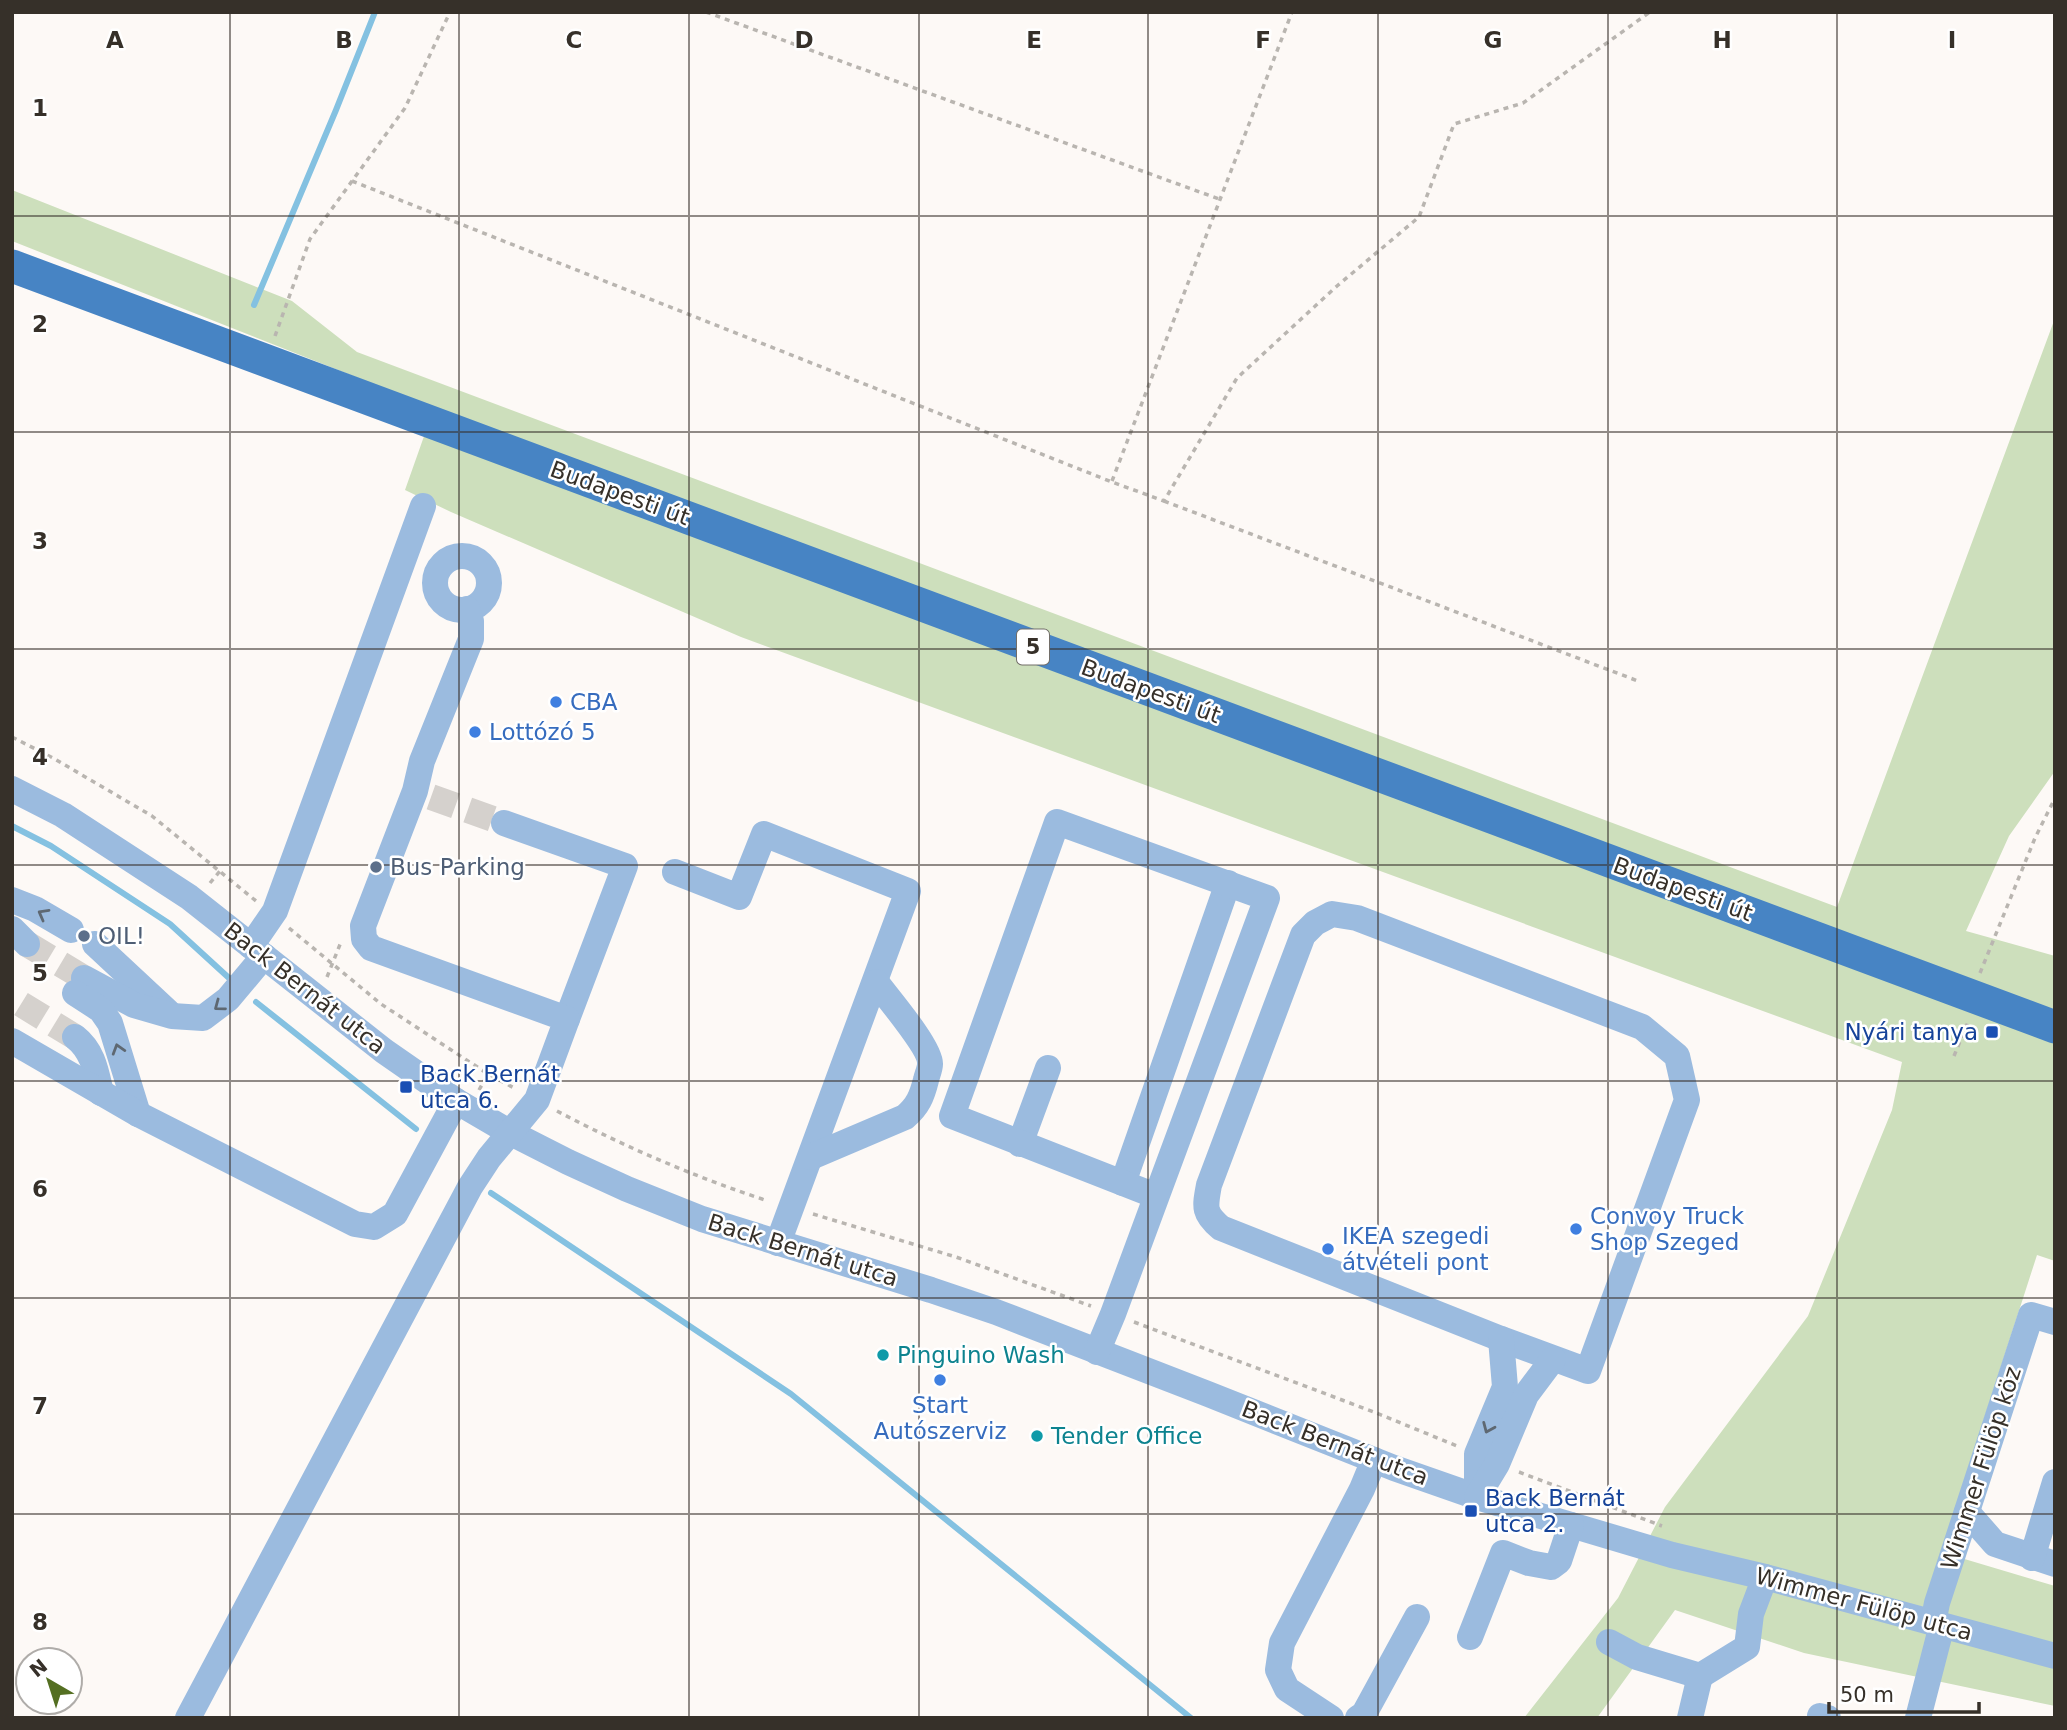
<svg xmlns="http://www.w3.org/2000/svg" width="2067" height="1730" font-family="'DejaVu Sans',sans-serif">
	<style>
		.green { fill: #cddfbc }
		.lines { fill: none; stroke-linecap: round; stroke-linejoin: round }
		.stream { stroke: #84c1e1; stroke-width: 6 }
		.minor-tunnel { stroke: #d5d1cd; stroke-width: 26; stroke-dasharray: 26 13; stroke-linecap: butt }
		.path { stroke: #b9b5b0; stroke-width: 3.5; stroke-dasharray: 5 5; stroke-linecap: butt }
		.minor { stroke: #9bbbdf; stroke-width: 26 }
		.major { stroke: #4784c4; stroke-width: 33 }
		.oneway { stroke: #5e6872 }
		.grid { fill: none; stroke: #363029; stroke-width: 2; stroke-opacity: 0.55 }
		.shop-dot { fill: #3f7fe0; stroke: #fff; stroke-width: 2.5 }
		.service-dot { fill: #5c6f8a; stroke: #fff; stroke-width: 2.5 }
		.transit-dot { fill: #1a4fb4; stroke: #fff; stroke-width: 2.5 }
		.culture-dot { fill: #0f9aa8; stroke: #fff; stroke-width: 2.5 }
		.labels { text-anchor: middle; stroke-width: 5; stroke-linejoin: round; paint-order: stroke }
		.shield { fill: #fff; stroke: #726e69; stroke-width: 2 }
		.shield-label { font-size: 21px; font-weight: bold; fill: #363029 }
		.street-label { font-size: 23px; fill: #363029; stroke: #fff }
		.shop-label { font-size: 23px; fill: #366cbe; stroke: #fff; text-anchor: start }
		.service-label { font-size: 23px; fill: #4e5e75; stroke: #fff; text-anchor: start }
		.transit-label { font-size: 23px; fill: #164399; stroke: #fff; text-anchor: start }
		.culture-label { font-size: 23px; fill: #0d838f; stroke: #fff; text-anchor: start }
		.grid-label { font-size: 23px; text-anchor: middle; font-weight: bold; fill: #363029; stroke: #fff; stroke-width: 5; stroke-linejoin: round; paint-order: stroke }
	</style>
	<rect width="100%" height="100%" fill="#fdf9f6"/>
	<!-- green -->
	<path class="green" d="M12 190 292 301 357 352 1837 907 2055 318V771L2009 836 1966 931 2055 956V1261L2037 1255 1941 1552 2055 1586V1706L1804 1653 1675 1610 1597 1718H1524L1618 1598 1665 1507 1808 1316 1892 1110 1902 1062 741 637 451 512 405 490 434 408 12 241Z"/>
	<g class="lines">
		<!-- stream -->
		<g class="stream">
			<path d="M254 305 336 110 375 12"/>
			<path d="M12 826 51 846 170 924 229 978"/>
			<path d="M256 1002 416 1129"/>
			<path d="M491 1193 791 1394 1191 1718"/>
		</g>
		<!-- minor-tunnel -->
		<g class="minor-tunnel">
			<path d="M431 797 504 823"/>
			<path d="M27 944 84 978"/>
			<path d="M21 1004 75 1037"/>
		</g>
		<!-- path -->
		<g class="path">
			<path d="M706 12 1219 199"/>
			<path d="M352 181 1112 482 1164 501 1237 378 1337 286 1419 217 1454 124 1523 103 1650 12"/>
			<path d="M275 336 310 239 405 108 450 12"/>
			<path d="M1112 481 1292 12"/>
			<path d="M1164 501 1638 681"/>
			<path d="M12 737 53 758 152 816 256 901"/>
			<path d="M210 883 220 871"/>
			<path d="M289 928 381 1004 488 1074 516 1089"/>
			<path d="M1980 973 2035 838 2055 798"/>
			<path d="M327 977 341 942"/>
			<path d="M1954 1056 1968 1022"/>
			<path d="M479 1090 488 1074"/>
			<path d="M557 1111C625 1147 695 1177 768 1201"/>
			<path d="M813 1214 956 1257 1091 1306"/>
			<path d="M1134 1322 1374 1412 1457 1446"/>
			<path d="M1519 1472 1662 1526"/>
		</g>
		<!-- minor -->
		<g class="minor">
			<circle cx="462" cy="583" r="27"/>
			<path d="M12 789 63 815 189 897 384 1051 456 1101 509 1132 568 1162 627 1189 702 1219 931 1290 996 1312 1208 1394 1394 1468 1477 1497 1672 1555 1765 1577 2055 1656"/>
			<path d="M504 823 625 866 567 1019"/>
			<path d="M675 872 739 897 764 834 908 891 778 1243"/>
			<path d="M12 900 35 909 71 930"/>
			<path d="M1332 914 1357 918 1642 1027 1677 1056 1687 1100 1588 1371 1501 1339 1221 1228C1203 1213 1205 1207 1209 1185L1303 935 1315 923Z"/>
			<path d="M12 929 27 944"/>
			<path d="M95 944 168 1012"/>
			<path d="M251 946 275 911 423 506"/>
			<path d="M84 978 134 1005 172 1016 203 1018 228 999 264 956"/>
			<path d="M75 993 101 1010 110 1023 138 1114"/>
			<path d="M75 1037C93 1051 96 1071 101 1093"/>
			<path d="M12 1041 138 1114 355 1224 374 1227 395 1214 456 1101"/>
			<path d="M1020 1144 1048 1068"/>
			<path d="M811 1157 905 1117C918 1106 922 1096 926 1080 927 1075 930 1069 930 1064 931 1048 887 997 876 982"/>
			<path d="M1123 1183 1228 883"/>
			<path d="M1097 1352 1113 1314 1267 898 1057 822 952 1116 1156 1196"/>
			<path d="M1477 1497V1454L1505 1387 1501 1339"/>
			<path d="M1477 1497 1497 1464 1526 1395 1553 1359"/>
			<path d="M1967 1512 1995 1544 2055 1564"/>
			<path d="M2032 1558 2055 1482"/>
			<path d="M1933 1623 1937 1603 2031 1315 2055 1322"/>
			<path d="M1470 1637 1503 1553 1529 1563 1551 1567 1559 1561 1571 1525"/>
			<path d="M1609 1642 1637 1657 1700 1676 1747 1647 1751 1614 1765 1577"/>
			<path d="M1820 1716 1828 1718"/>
			<path d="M188 1718 470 1187 489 1158 537 1100 567 1019 371 948 364 939 363 926 415 791 422 761 471 639V621L467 609"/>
			<path d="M1331 1718 1287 1689 1278 1670 1282 1643 1362 1489 1374 1460"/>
			<path d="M1358 1718 1364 1714 1417 1617"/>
			<path d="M1690 1718 1700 1676"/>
			<path d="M1918 1718 1942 1625"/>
		</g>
		<!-- major -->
		<path class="major" d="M12 266 2055 1027"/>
	</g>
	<!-- one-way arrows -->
	<defs><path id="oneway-chevron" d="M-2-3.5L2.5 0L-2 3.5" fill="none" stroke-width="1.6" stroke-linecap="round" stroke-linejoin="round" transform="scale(1.75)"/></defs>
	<g class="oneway">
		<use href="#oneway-chevron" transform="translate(43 914) rotate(-151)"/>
		<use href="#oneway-chevron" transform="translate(219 1006) rotate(143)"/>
		<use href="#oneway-chevron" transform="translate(118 1049) rotate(-107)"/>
		<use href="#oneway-chevron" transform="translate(1488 1428) rotate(113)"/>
	</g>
	<!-- grid -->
	<path class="grid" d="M230 12V1718M459 12V1718M689 12V1718M919 12V1718M1148 12V1718M1378 12V1718M1608 12V1718M1837 12V1718M12 216H2055M12 432H2055M12 649H2055M12 865H2055M12 1081H2055M12 1298H2055M12 1514H2055"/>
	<!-- markers -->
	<g class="shop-dot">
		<circle cx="556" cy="702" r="7"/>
		<circle cx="475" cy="732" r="7"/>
		<circle cx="1576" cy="1229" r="7"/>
		<circle cx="1328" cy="1249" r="7"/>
		<circle cx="940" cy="1380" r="7"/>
	</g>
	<g class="service-dot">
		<circle cx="376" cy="867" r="7"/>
		<circle cx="84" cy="936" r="7"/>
	</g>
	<g class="transit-dot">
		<rect x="1985" y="1025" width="14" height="14" rx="3.5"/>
		<rect x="399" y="1080" width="14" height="14" rx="3.5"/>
		<rect x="1464" y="1504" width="14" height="14" rx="3.5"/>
	</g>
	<g class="culture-dot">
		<circle cx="883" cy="1355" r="7"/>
		<circle cx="1037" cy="1436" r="7"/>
	</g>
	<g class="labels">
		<!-- shield labels -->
		<rect class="shield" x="1017" y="629.5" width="32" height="35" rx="5"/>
		<g class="shield-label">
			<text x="1033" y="654">5</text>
		</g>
		<!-- street labels -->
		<g class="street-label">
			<text transform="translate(620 493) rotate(20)" y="8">Budapesti út</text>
			<text transform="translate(1151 691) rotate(20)" y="8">Budapesti út</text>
			<text transform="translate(1683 889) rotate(20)" y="8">Budapesti út</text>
			<text transform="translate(305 988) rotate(38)" y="8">Back Bernát utca</text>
			<text transform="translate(803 1250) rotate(17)" y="8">Back Bernát utca</text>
			<text transform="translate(1335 1443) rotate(21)" y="8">Back Bernát utca</text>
			<text transform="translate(1981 1468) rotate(-72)" y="8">Wimmer Fülöp köz</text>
			<text transform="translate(1864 1604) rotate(15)" y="8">Wimmer Fülöp utca</text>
		</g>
		<!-- shop labels -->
		<g class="shop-label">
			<text x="570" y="710">CBA</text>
			<text x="489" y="740">Lottózó 5</text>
			<text x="1590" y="1224">Convoy Truck<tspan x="1590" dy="26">Shop Szeged</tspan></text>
			<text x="1342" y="1244">IKEA szegedi<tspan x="1342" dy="26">átvételi pont</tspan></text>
			<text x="940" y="1413" text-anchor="middle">Start<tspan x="940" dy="26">Autószerviz</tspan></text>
		</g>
		<!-- service labels -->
		<g class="service-label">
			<text x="390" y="875">Bus Parking</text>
			<text x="98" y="944">OIL!</text>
		</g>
		<!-- transit labels -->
		<g class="transit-label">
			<text x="1978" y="1040" text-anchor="end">Nyári tanya</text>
			<text x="420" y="1082">Back Bernát<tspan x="420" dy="26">utca 6.</tspan></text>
			<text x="1485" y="1506">Back Bernát<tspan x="1485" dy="26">utca 2.</tspan></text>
		</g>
		<!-- culture labels -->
		<g class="culture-label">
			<text x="897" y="1363">Pinguino Wash</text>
			<text x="1051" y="1444">Tender Office</text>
		</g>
	</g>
	<g class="grid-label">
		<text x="115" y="48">A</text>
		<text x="344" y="48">B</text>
		<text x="574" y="48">C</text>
		<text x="804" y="48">D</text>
		<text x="1034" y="48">E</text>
		<text x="1263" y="48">F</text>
		<text x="1493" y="48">G</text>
		<text x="1722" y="48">H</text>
		<text x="1952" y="48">I</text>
		<text x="40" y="116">1</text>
		<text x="40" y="332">2</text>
		<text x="40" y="549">3</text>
		<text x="40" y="765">4</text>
		<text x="40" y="981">5</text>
		<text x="40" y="1197">6</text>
		<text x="40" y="1414">7</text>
		<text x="40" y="1630">8</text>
	</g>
	<!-- border -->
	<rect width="2067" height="1730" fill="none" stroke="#363029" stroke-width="28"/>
	<!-- north arrow -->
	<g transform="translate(49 1681) rotate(321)"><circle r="33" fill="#ffffff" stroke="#afaca9" stroke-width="2"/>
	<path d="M0-5L12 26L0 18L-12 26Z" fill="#546f22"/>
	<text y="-10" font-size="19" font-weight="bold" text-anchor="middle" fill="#363029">N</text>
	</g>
	<!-- scale -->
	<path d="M1829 1702v10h150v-10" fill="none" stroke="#363029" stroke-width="3.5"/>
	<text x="1840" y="1702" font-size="21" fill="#363029" stroke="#ffffff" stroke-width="5" paint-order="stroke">50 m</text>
</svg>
